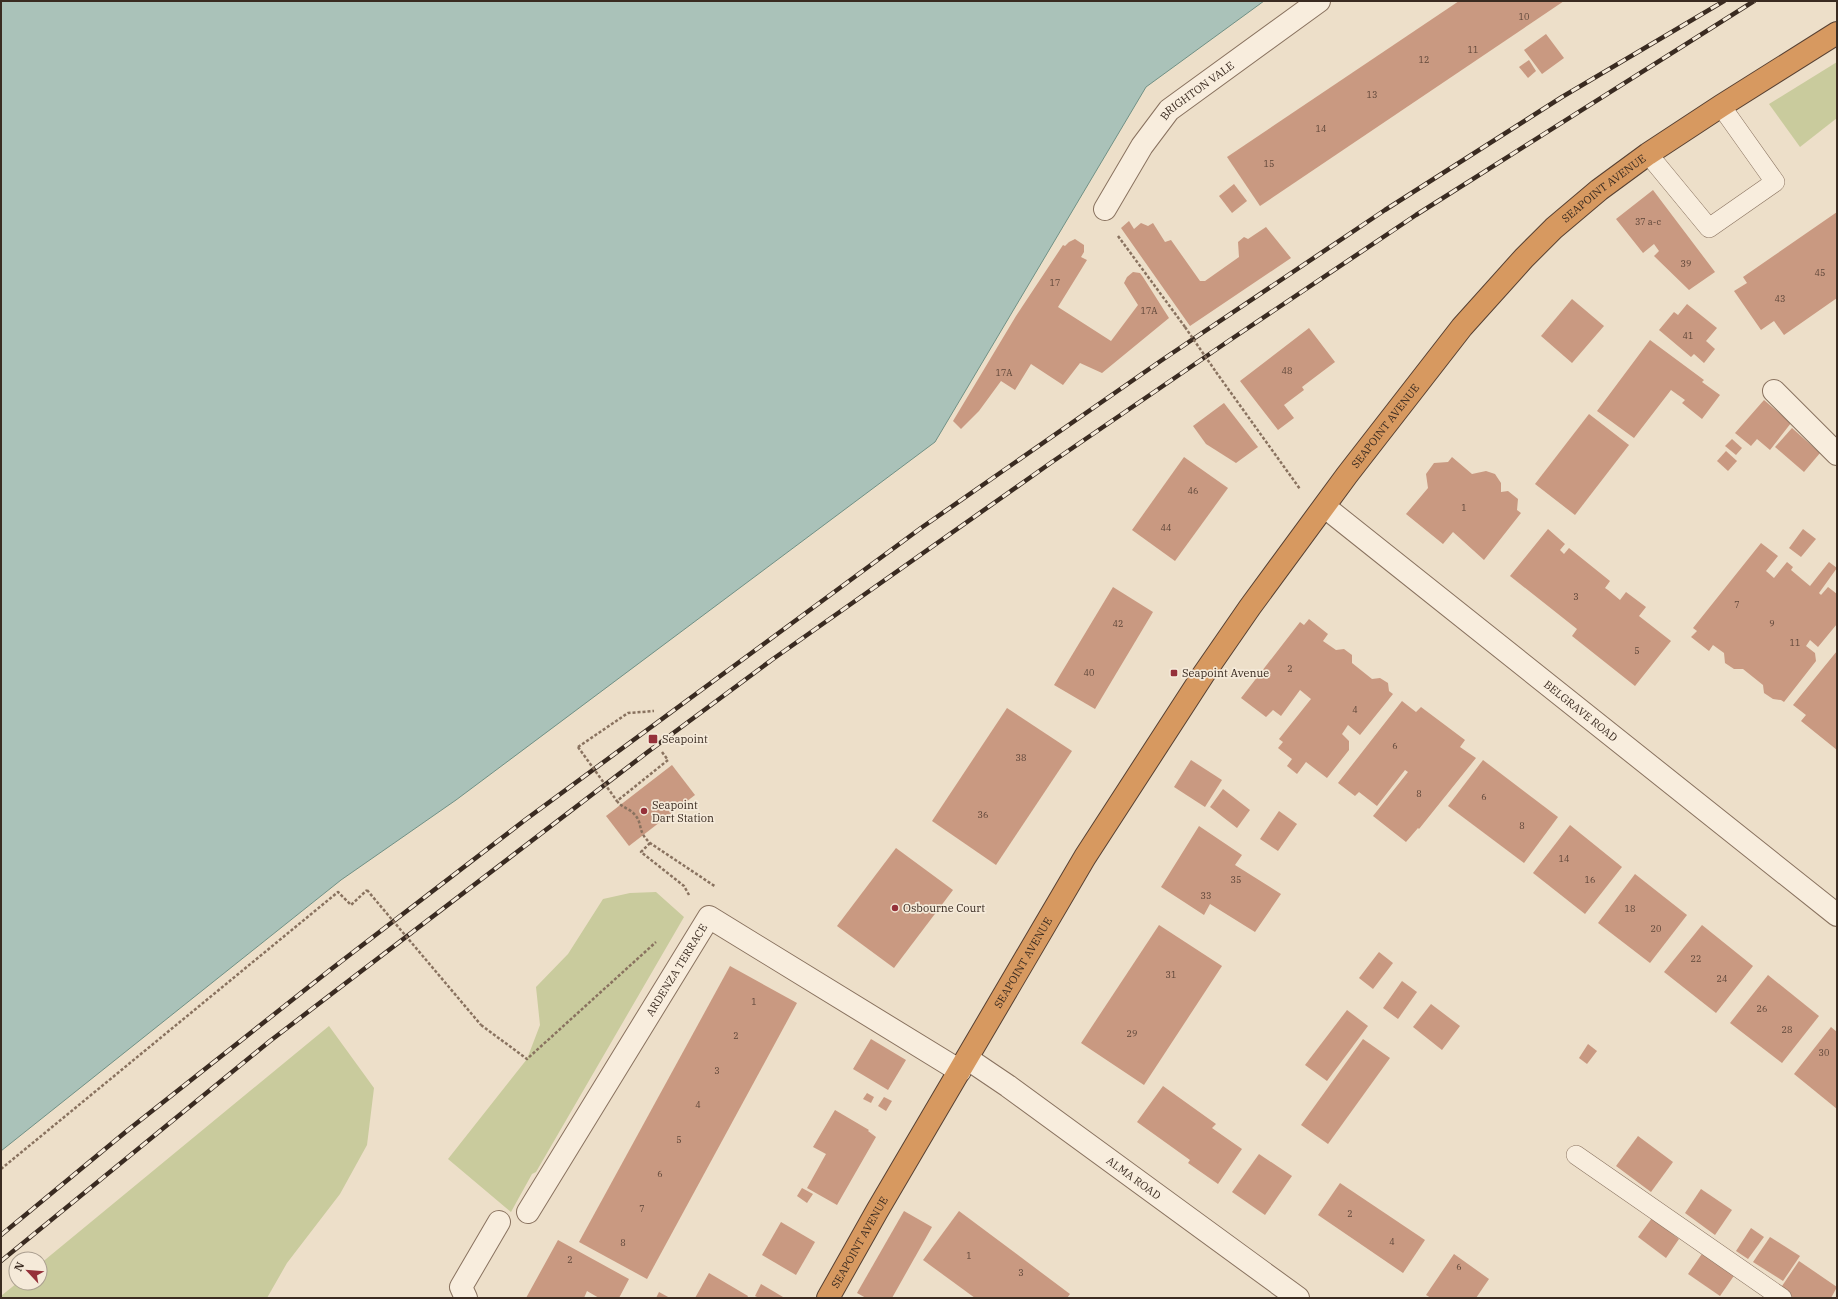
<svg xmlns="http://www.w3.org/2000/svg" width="1838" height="1299" font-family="'IBM Plex Serif',serif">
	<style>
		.green { fill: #c9cb9d }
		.water { fill: #aac2b9; stroke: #709085 }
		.building { fill: #c99981 }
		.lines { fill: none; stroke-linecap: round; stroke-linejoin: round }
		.lane-casing { stroke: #89725f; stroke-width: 20 }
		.street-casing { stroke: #89725f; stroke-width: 24 }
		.highway-casing { stroke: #574032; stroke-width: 24 }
		.path { stroke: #89725f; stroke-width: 2.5; stroke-dasharray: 3 2; stroke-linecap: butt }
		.lane { stroke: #f8eddd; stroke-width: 19 }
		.street { stroke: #f8eddd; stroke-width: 22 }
		.highway { stroke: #d79960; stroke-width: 22 }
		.rail-casing { stroke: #3a2b21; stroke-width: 4.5 }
		.rail { stroke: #f5ead9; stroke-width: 3; stroke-dasharray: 9; stroke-linecap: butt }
		.path-bridge { stroke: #89725f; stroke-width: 2.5; stroke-dasharray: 3 2; stroke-linecap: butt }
		.poi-dot { fill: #95313a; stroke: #f5ead9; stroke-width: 1.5 }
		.labels { text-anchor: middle; stroke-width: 3.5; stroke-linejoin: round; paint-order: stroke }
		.number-label { font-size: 9px; fill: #5e4639 }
		.street-label { font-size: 11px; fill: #3a2b21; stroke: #f5ead9 }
		.poi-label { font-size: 11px; fill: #3a2b21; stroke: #f5ead9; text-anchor: start }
	</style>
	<rect width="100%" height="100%" fill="#eddfc9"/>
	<!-- green -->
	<g class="green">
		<path d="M1837 62V118L1800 147 1769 104Z"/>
		<path d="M656 892 684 917 536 1172 532 1174 511 1212 448 1159 527 1059 540 1025 536 987 568 954 603 899 630 893Z"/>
		<path d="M329 1026 374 1088 367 1145 340 1194 287 1263 267 1298H1V1296L17 1283H40V1264Z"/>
	</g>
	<!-- water -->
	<path class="water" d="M1 1H1264L1146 87 935 442 456 800 341 880 1 1151Z"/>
	<!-- building -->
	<g class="building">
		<path d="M1459 1H1564L1260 206 1227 157Z"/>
		<path d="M1546 34 1564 58 1542 74 1524 50Z"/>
		<path d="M1529 60 1536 71 1528 78 1519 67Z"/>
		<path d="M1234 184 1247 201 1232 213 1219 196Z"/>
		<path d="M1653 190 1715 272 1689 290 1654 256 1659 251 1654 244 1643 253 1616 219Z"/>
		<path d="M1837 212V298L1784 335 1774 321 1761 330 1734 291 1747 283 1743 277Z"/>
		<path d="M1129 221 1134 229 1141 223 1148 226 1153 223 1165 242 1171 240 1200 281H1205L1239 257 1238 242 1244 237 1248 239 1266 227 1291 258 1190 326 1121 228Z"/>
		<path d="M1075 239 1084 245V252L1081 257 1087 260 1058 307 1111 341 1138 305 1124 283 1127 277 1133 272 1140 273 1143 277 1169 318 1102 373 1080 363 1063 385 1031 364 1015 390 1001 381 979 411 961 429 953 421 1016 316 1063 245 1065 246 1069 242Z"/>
		<path d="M1572 299 1604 326 1572 363 1541 336Z"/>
		<path d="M1687 304 1717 328 1706 341 1715 349 1704 363 1694 354 1691 357 1659 330 1674 312 1678 315Z"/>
		<path d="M1309 328 1335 362 1302 387 1304 390 1284 405 1294 418 1278 430 1240 381Z"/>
		<path d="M1650 340 1704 380 1702 382 1720 395 1702 419 1682 403 1685 400 1671 390 1634 438 1597 411Z"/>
		<path d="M1764 400 1791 423 1770 450 1757 439 1751 446 1735 433Z"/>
		<path d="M1224 403 1258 447 1236 463 1206 444 1193 426Z"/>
		<path d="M1589 414 1629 445 1575 515 1535 484Z"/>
		<path d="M1792 428 1820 453 1804 472 1775 447Z"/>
		<path d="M1732 439 1742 448 1736 455 1725 446Z"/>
		<path d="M1726 451 1737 461 1728 471 1717 461Z"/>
		<path d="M1184 457 1228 488 1175 561 1132 530Z"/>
		<path d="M1452 457 1472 474 1486 471 1495 474 1501 483V492L1508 491 1518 499 1517 510 1521 513 1484 560 1453 532 1443 544 1406 514 1428 488 1426 474 1434 463 1448 462Z"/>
		<path d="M1548 529 1565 544 1560 550 1564 554 1569 548 1610 581 1605 588 1608 590 1620 600 1626 592 1646 607 1639 616 1671 641 1635 686 1572 636 1577 629 1510 576Z"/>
		<path d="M1803 529 1816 539 1801 557 1789 548Z"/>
		<path d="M1761 543 1778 556 1766 571 1774 578 1787 562 1793 567 1791 570 1810 586 1829 562 1837 568 1819 593 1821 595 1828 587 1837 594V624L1818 647 1810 640 1806 646 1815 653 1816 661 1784 702 1781 700 1773 699 1764 693 1763 685 1743 669H1734L1725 663 1724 653 1713 645 1709 651 1691 637 1697 631 1693 628Z"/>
		<path d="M1113 587 1153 612 1095 709 1054 685Z"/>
		<path d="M1309 619 1328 634 1323 641 1336 650 1344 649 1352 655V663L1372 679 1380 678 1388 683 1389 691 1393 694 1360 735 1348 725 1342 734 1349 741V750L1327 778 1306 762 1297 774 1287 766 1292 759 1278 748 1283 742 1279 739 1311 699 1300 690 1281 716 1273 710 1266 717 1241 698 1300 622 1304 625Z"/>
		<path d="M1837 651V750L1801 721 1806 715 1793 705Z"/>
		<path d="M1402 701 1416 712 1421 707 1465 740 1460 747 1476 758 1419 829 1418 828 1406 842 1373 816 1408 772 1405 770 1377 806 1359 792 1355 796 1338 783Z"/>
		<path d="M1007 708 1072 751 996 865 932 821Z"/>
		<path d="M1191 760 1222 780 1205 807 1174 787Z"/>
		<path d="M1483 760 1558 817 1524 863 1448 806Z"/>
		<path d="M672 765 695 795 629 846 606 816Z"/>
		<path d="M1223 789 1250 810 1237 828 1210 807Z"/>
		<path d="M1279 811 1297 824 1278 851 1260 839Z"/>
		<path d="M1570 825 1622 867 1585 914 1533 873Z"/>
		<path d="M1199 826 1242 855 1235 865 1281 894 1255 932 1210 904 1204 915 1161 887Z"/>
		<path d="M896 848 953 890 894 968 837 926Z"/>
		<path d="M1635 874 1687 915 1650 963 1598 923Z"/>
		<path d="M1159 925 1222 966 1144 1085 1081 1043Z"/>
		<path d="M1702 925 1753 966 1716 1013 1664 972Z"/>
		<path d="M1379 952 1393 963 1373 989 1359 978Z"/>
		<path d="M730 966 797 1003 647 1279 579 1242Z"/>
		<path d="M1768 975 1819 1016 1782 1063 1730 1023Z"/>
		<path d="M1402 981 1417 992 1398 1019 1383 1008Z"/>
		<path d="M1431 1004 1460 1026 1442 1050 1413 1027Z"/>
		<path d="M1347 1010 1368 1026 1327 1081 1305 1065Z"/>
		<path d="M1831 1027 1837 1032V1109L1794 1074Z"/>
		<path d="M871 1039 906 1060 888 1090 853 1069Z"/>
		<path d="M1363 1039 1390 1058 1328 1144 1301 1125Z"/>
		<path d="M1588 1044 1597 1051 1587 1064 1579 1058Z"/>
		<path d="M1163 1086 1216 1124 1212 1128 1242 1149 1218 1184 1188 1163 1190 1160 1137 1122Z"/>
		<path d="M867 1093 874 1097 871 1103 863 1099Z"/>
		<path d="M884 1097 892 1101 886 1111 878 1106Z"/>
		<path d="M835 1110 869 1130 868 1131 876 1137 837 1205 807 1188 826 1154 813 1147Z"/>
		<path d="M1638 1136 1673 1162 1651 1192 1616 1166Z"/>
		<path d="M1259 1154 1292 1176 1265 1215 1232 1192Z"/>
		<path d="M1340 1183 1425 1240 1403 1273 1318 1215Z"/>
		<path d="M802 1188 813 1194 807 1203 797 1196Z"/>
		<path d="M1701 1189 1732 1210 1715 1235 1685 1213Z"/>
		<path d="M904 1211 932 1227 892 1298H866L857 1293Z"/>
		<path d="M959 1211 1070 1294 1067 1298H975L923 1260Z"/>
		<path d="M1652 1218 1679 1239 1666 1258 1638 1237Z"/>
		<path d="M781 1222 815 1242 796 1275 762 1255Z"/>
		<path d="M1751 1228 1764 1237 1748 1259 1736 1251Z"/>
		<path d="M1770 1237 1800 1256 1783 1281 1753 1262Z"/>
		<path d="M558 1240 629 1279 619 1298H599L587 1291 584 1298H526Z"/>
		<path d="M1706 1248 1738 1270 1720 1296 1688 1274Z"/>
		<path d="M1454 1254 1489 1279 1476 1298H1431L1426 1295Z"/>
		<path d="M1799 1261 1837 1287 1831 1298H1793L1780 1289Z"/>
		<path d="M709 1273 748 1296 747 1298H695Z"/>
		<path d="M761 1284 783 1297 782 1298H759L755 1296Z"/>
		<path d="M659 1292 670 1298H656Z"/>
	</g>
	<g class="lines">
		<defs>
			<g id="lane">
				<path d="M1648 154 1709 228 1775 182 1721 106"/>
				<path d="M1576 1155 1782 1298"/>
			</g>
			<g id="street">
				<path id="s1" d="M1105 209 1142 146 1169 110 1319 1"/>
				<path d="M1774 391 1837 454"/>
				<path id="s2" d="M1325 507 1837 915"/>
				<path id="s3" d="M968 1059 1008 1086 1298 1298"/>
				<path id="s4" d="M528 1212 709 917 960 1071"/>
				<path d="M466 1298 461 1287 499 1222"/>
			</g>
			<g id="highway">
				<path id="s5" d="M828 1298 877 1211 1085 857 1203 675 1250 607 1347 475 1462 327 1524 258 1554 228 1599 190 1648 154 1721 106 1837 33"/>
			</g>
		</defs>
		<!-- lane casing -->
		<use href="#lane" class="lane-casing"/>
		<!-- street casing -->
		<use href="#street" class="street-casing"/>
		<!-- highway casing -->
		<use href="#highway" class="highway-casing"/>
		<!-- path -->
		<g class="path">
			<path d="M1118 236 1185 327"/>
			<path d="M1216 372 1300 489"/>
			<path d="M578 747 628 713 654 711"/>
			<path d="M662 752 668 760 617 801C622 808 631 809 635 815 643 824 637 831 650 843L716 887"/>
			<path d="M650 843 641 852 684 886 689 895"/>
			<path d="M481 1025 527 1059 656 942"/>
			<path d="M1 1169 338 892 351 905 367 890"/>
		</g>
		<!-- lane -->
		<use href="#lane" class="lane"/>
		<!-- street -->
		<use href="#street" class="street"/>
		<!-- highway -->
		<use href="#highway" class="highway"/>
		<defs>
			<g id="rail">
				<path d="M1 1235 128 1130 330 970 525 820 921 528 1162 360 1385 210 1562 97 1724 1"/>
				<path d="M1 1261 270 1041 649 751 773 659 1052 462 1230 340 1416 215 1754 1"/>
			</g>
		</defs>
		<!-- rail casing -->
		<use href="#rail" class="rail-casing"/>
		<!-- rail -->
		<use href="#rail" class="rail"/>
		<!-- path-bridge -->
		<g class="path-bridge">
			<path d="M1185 327 1216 372"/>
			<path d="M578 747 617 801"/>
			<path d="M367 890 481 1025"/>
		</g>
	</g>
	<!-- markers -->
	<g class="poi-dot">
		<rect x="1170" y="669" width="8" height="8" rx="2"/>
		<rect x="648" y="734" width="10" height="10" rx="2"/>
		<circle cx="644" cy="811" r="4"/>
		<circle cx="895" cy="908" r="4"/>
	</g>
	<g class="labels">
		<!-- number labels -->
		<g class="number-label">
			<text x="1524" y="20">10</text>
			<text x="1473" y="53">11</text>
			<text x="1424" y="63">12</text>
			<text x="1372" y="98">13</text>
			<text x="1321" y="132">14</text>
			<text x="1269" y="167">15</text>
			<text x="1648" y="225">37 a-c</text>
			<text x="1686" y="267">39</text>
			<text x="1820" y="276">45</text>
			<text x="1055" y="286">17</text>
			<text x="1780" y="302">43</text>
			<text x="1149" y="314">17A</text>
			<text x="1688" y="339">41</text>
			<text x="1287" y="374">48</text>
			<text x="1004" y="376">17A</text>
			<text x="1193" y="494">46</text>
			<text x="1464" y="511">1</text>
			<text x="1166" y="531">44</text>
			<text x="1576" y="600">3</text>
			<text x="1737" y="608">7</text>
			<text x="1118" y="627">42</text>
			<text x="1772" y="627">9</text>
			<text x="1795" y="646">11</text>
			<text x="1637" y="654">5</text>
			<text x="1290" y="672">2</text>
			<text x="1089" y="676">40</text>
			<text x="1355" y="713">4</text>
			<text x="1395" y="749">6</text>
			<text x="1021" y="761">38</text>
			<text x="1419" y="797">8</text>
			<text x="1484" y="800">6</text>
			<text x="983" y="818">36</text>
			<text x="1522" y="829">8</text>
			<text x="1564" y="862">14</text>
			<text x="1236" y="883">35</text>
			<text x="1590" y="883">16</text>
			<text x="1206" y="899">33</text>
			<text x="1630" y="912">18</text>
			<text x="1656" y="932">20</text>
			<text x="1696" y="962">22</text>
			<text x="1171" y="978">31</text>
			<text x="1722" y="982">24</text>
			<text x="754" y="1005">1</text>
			<text x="1762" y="1012">26</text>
			<text x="1787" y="1033">28</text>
			<text x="1132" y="1037">29</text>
			<text x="736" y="1039">2</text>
			<text x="1824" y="1056">30</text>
			<text x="717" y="1074">3</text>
			<text x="698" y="1108">4</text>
			<text x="679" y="1143">5</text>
			<text x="660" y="1177">6</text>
			<text x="642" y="1212">7</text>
			<text x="1350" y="1217">2</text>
			<text x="1392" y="1245">4</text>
			<text x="623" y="1246">8</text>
			<text x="969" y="1259">1</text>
			<text x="570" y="1263">2</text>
			<text x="1459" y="1270">6</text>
			<text x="1021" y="1276">3</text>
		</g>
		<!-- street labels -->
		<g class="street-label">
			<text dy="4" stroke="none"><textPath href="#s1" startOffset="152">BRIGHTON VALE</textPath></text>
			<text dy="4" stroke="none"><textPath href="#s5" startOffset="1360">SEAPOINT AVENUE</textPath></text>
			<text dy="4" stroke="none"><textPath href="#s5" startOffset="1036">SEAPOINT AVENUE</textPath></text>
			<text dy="4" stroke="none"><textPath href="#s2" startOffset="327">BELGRAVE ROAD</textPath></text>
			<text dy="4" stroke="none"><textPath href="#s5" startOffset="388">SEAPOINT AVENUE</textPath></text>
			<text dy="4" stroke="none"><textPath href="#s4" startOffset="284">ARDENZA TERRACE</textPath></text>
			<text dy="4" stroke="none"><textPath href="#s3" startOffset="204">ALMA ROAD</textPath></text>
			<text dy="4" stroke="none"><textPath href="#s5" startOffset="64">SEAPOINT AVENUE</textPath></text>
		</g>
		<!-- poi labels -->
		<g class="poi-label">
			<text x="1182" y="677">Seapoint Avenue</text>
			<text x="662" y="743">Seapoint</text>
			<text x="652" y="809">Seapoint<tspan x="652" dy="13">Dart Station</tspan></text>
			<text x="903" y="912">Osbourne Court</text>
		</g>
	</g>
	<!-- border -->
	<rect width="1838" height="1299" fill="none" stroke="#3a2b21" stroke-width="4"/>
	<!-- north arrow -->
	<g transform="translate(28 1271) rotate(296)"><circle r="19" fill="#f5ead9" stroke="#aa9e8f"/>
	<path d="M0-3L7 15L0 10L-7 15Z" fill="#95313a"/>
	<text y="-6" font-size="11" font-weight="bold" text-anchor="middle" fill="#3a2b21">N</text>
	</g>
</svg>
